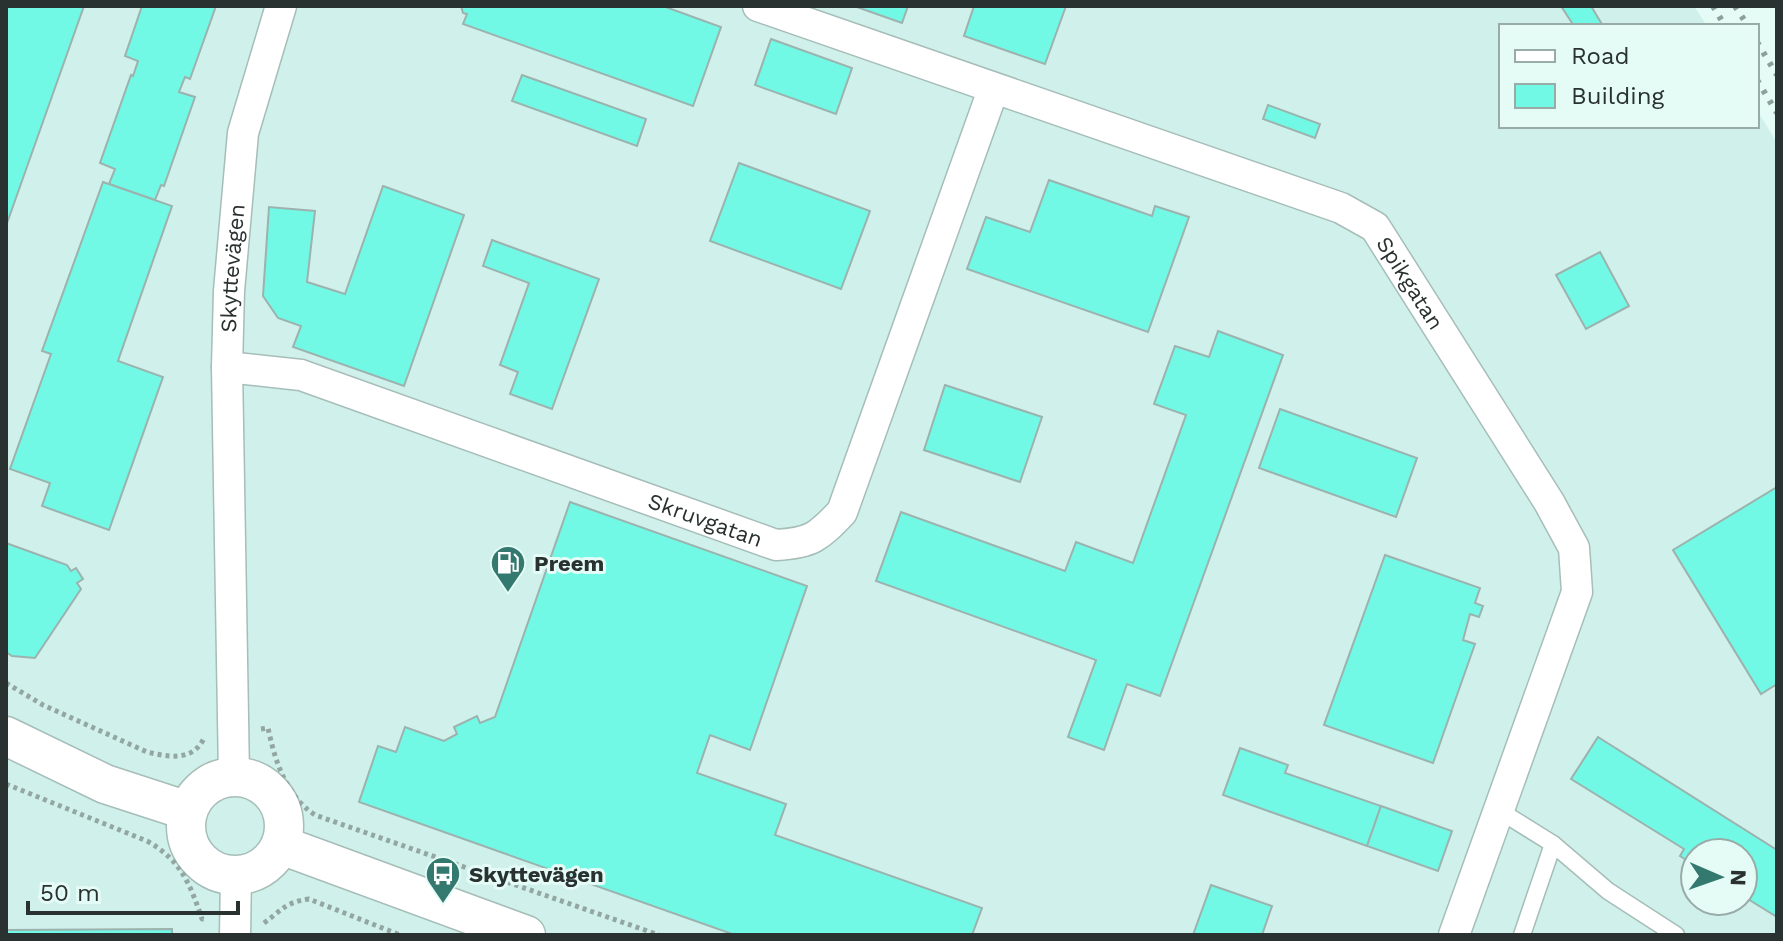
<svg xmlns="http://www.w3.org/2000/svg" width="1783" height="941" font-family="'Work Sans',sans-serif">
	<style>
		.built { fill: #d0f1eb; fill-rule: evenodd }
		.building { fill: #72f9e5; stroke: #9cb2ae; stroke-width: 2 }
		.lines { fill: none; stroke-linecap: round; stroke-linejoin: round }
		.service-casing { stroke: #a6bdb8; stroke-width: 19 }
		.minor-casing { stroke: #a6bdb8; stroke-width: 33 }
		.tertiary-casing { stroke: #a6bdb8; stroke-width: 41 }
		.path { stroke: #94a6a2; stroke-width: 5; stroke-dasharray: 4 4; stroke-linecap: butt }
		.service { stroke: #fff; stroke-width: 16 }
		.minor { stroke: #fff; stroke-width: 30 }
		.tertiary { stroke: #fff; stroke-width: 38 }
		.rail { stroke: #8e9f9b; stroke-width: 6; stroke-dasharray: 4 8; stroke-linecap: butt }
		.labels { text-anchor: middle; stroke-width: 6; stroke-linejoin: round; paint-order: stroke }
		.street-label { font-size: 22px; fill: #293230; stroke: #e4fbf6 }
		.poi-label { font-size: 22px; font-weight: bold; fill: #293230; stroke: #e4fbf6; text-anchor: start }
	</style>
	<rect width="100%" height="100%" fill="#e4fbf6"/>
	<!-- built -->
	<path class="built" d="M6 6H1694L1707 26H1501V126H1757V110L1777 143V935H6ZM1695 853H1743V901H1695Z"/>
	<!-- building -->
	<g class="building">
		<path d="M6 6H84L6 226Z"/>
		<path d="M142 6H216L190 79 185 77 179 92 195 97 164 186 161 185 155 200 109 184 115 169 100 163 131 75 133 76 138 61 125 56Z"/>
		<path d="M461 6H663L721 27 693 106 463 24 467 14 463 13Z"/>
		<path d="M854 6H908L902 23Z"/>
		<path d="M974 6H1066L1045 64 964 36Z"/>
		<path d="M1561 6H1591L1603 26H1574Z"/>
		<path d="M771 39 852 68 836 114 755 85Z"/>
		<path d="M522 75 646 119 637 146 512 101Z"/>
		<path d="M1268 105 1320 124 1315 138 1263 119Z"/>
		<path d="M739 163 870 211 841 289 710 241Z"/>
		<path d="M1049 180 1152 216 1155 206 1189 217 1148 332 967 269 986 217 1030 232Z"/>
		<path d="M103 182 172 206 118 361 163 377 109 530 42 506 50 483 10 469 51 354 42 351Z"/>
		<path d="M383 186 464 215 404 386 293 347 301 326 278 318 263 296 269 207 315 211 307 282 345 294Z"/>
		<path d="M492 240 599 279 552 409 510 394 518 372 500 365 529 283 483 266Z"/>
		<path d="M1600 252 1629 306 1586 329 1556 275Z"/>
		<path d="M1218 331 1283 355 1160 696 1127 684 1104 750 1068 737 1096 660 876 581 901 512 1065 571 1076 542 1133 563 1186 415 1154 404 1175 346 1209 357Z"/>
		<path d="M945 385 1042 417 1020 482 924 450Z"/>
		<path d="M1280 409 1417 458 1396 517 1259 468Z"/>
		<path d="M1777 487V684L1761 694 1673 550Z"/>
		<path d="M570 502 807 586 750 750 710 735 697 773 786 804 775 835 982 908 972 935H735L359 802 378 746 396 752 405 727 444 741 457 734 454 727 477 716 480 723 495 717Z"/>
		<path d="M6 543 67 565 71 571 76 568 83 579 77 583 81 589 35 658 12 656 6 652Z"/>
		<path d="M1385 555 1480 588 1475 603 1483 606 1479 617 1470 614 1463 640 1475 644 1433 763 1324 725Z"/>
		<path d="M1598 737 1777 850V917L1743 896V853H1695V866L1680 856 1684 849 1571 779Z"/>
		<path d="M1240 748 1288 765 1285 773 1381 806 1367 846 1223 795Z"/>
		<path d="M1381 806 1452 831 1438 871 1367 846Z"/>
		<path d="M1211 885 1272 906 1262 935H1193Z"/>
		<path d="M172 929V935H6V930Z"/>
	</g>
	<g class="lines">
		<defs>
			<g id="service">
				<path d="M1500 811 1553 844 1608 891 1676 935"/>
				<path d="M1522 935 1553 844"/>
			</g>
			<g id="minor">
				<path id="s1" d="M758 6 1341 208 1375 227 1549 502 1574 548 1577 592 1454 935"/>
				<path id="s2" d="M227 367 301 375 776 545C812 543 818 537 842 512L993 90"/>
				<path id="s3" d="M234 776 227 367 229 291 243 133 281 6"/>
				<path d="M235 935 236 875"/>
			</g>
			<g id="tertiary">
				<path d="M6 736 105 784 188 811"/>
				<circle cx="235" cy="826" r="49"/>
				<path d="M281 845 526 935"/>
			</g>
		</defs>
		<!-- service casing -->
		<use href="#service" class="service-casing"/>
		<!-- minor casing -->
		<use href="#minor" class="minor-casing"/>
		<!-- tertiary casing -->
		<use href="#tertiary" class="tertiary-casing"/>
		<!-- path -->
		<g class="path">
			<path d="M6 683 43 705 147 752C168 757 193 762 204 738"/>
			<path d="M261 729 268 728C275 761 286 796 315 815L659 935"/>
			<path d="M6 784 147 841C181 860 190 884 202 919H207"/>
			<path d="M264 923C281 911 285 902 309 899L400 935"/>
		</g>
		<!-- service -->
		<use href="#service" class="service"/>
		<!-- minor -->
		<use href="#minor" class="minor"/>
		<!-- tertiary -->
		<use href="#tertiary" class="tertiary"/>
		<!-- rail -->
		<g class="rail">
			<path d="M1713 6 1725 26"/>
			<path d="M1735 6 1748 26"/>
			<path d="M1757 42 1777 75"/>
			<path d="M1757 80 1777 113"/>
		</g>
	</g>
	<!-- icons -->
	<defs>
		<symbol id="fuel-pin" viewBox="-11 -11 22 30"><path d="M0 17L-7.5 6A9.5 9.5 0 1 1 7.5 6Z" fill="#34796f" stroke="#e4fbf6"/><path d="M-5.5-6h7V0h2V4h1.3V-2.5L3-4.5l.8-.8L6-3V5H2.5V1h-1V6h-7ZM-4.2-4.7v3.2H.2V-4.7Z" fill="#fff"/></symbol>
		<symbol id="bus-pin" viewBox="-11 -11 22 30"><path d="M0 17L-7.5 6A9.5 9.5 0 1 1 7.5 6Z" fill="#34796f" stroke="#e4fbf6"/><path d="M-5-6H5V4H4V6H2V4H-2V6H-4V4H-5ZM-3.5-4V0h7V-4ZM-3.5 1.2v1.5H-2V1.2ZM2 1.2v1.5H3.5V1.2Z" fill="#fff"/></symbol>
	</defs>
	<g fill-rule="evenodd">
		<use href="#fuel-pin" x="488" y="543" width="40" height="54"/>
		<use href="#bus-pin" x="423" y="854" width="40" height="54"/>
	</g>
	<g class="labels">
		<!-- street labels -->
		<g class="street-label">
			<text dy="8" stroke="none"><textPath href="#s3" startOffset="508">Skyttevägen</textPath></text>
			<text dy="8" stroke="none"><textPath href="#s1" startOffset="722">Spikgatan</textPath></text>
			<text dy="8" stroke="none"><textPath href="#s2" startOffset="504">Skruvgatan</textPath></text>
		</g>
		<!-- poi labels -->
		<g class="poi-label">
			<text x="534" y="571">Preem</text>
			<text x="469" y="882">Skyttevägen</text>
		</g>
	</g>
	<!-- border -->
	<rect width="1783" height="941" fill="none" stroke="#293230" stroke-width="16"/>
	<!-- legend -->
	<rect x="1499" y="24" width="260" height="104" fill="#e4fbf6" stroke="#99aba7" stroke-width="2"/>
	<rect x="1515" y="50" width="40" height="12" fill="#ffffff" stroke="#99aba7" stroke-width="2"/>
	<text x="1571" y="64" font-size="24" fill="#293230">Road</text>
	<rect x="1515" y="84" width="40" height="24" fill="#72f9e5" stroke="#99aba7" stroke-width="2"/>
	<text x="1571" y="104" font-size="24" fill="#293230">Building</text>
	<!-- north arrow -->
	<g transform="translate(1719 877) rotate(92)"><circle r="38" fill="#e4fbf6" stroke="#99aba7" stroke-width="2"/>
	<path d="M0-6L14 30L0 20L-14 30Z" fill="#34796f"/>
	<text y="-12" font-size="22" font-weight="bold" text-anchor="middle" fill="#293230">N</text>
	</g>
	<!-- scale -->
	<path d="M28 901v12h210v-12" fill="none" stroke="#293230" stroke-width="4"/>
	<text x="40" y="901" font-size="24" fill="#293230" stroke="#e4fbf6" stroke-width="6" paint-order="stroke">50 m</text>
</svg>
